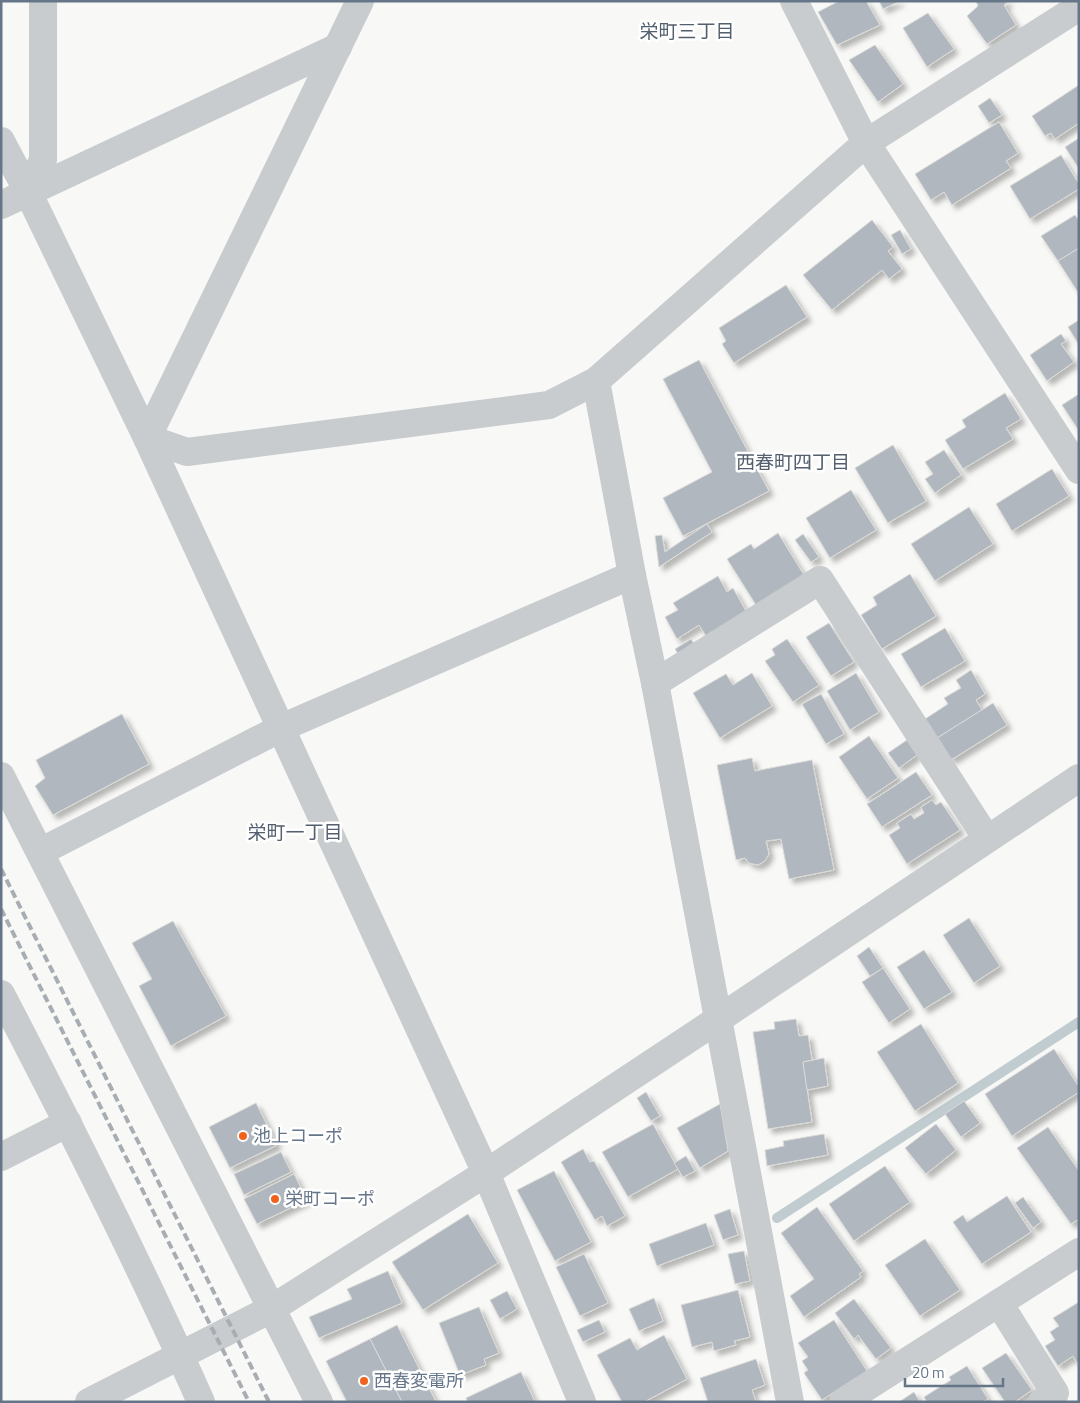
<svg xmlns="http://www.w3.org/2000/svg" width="1080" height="1403" font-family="'Titillium Web','Noto Sans JP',sans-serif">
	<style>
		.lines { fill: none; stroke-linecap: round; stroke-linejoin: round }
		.stream { stroke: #c1ccd1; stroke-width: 10 }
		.building { fill: #b0b7be; stroke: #dadad8; filter: url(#shadow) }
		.minor { stroke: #c8cccf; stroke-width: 28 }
		.rail { stroke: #a8adb4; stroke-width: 4; stroke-dasharray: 8 4; stroke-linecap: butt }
		.poi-dot { fill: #f1631d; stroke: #fff; stroke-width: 2 }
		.labels { text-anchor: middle; stroke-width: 5; stroke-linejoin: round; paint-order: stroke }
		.poi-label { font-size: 18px; fill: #657689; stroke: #fff; text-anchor: start }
		.neighbourhood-label { font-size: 19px; fill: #54606e; stroke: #fff }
	</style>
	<defs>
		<filter id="shadow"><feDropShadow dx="4.5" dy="4.5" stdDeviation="2.5" flood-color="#0004"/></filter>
	</defs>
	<rect width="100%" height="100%" fill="#f8f9f6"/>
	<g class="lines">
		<!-- stream -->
		<path class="stream" d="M777 1218 1079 1022"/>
	</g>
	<!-- building -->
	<g class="building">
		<path d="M839 1H866L880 25 837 45 818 12Z"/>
		<path d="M879 1H900L883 9Z"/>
		<path d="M976 1H1009L1004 5 1016 25 987 44 967 16 978 6Z"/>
		<path d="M928 13 954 49 927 67 903 28Z"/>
		<path d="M875 45 903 84 878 102 849 60Z"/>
		<path d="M1079 85V123L1055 139 1051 133 1045 136 1032 116Z"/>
		<path d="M990 98 1002 115 989 123 978 106Z"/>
		<path d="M999 122 1018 153 1006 161 1011 168 952 205 944 192 931 200 915 174Z"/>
		<path d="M1079 138V169L1065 147Z"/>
		<path d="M1061 155 1079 184V189L1030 219 1010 186Z"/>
		<path d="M1075 215 1079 221V248L1058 261 1041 236Z"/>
		<path d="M872 220 893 247 888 251 902 269 889 279 882 270 832 310 803 275Z"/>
		<path d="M900 230 911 249 902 254 891 235Z"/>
		<path d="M1079 248V294L1058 261Z"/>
		<path d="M786 285 807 317 734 363 722 344 726 341 719 328Z"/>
		<path d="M1079 320V345L1068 327Z"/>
		<path d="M1061 334 1066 341 1061 344 1074 362 1047 381 1030 355Z"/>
		<path d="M699 360 769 491 683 536 663 498 712 472 663 379Z"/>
		<path d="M1005 393 1021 419 1006 428 1013 439 963 469 945 440 966 427 962 420Z"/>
		<path d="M1079 394V431L1062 405Z"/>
		<path d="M893 445 926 501 888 523 855 468Z"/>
		<path d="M944 450 961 475 935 493 925 479 933 474 925 462Z"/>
		<path d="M1052 469 1069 496 1012 531 996 504Z"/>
		<path d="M851 490 876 530 830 558 806 518Z"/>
		<path d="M969 507 993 544 935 581 911 544Z"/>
		<path d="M707 524 712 532 659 567 655 536 662 535 665 552Z"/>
		<path d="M778 533 804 575 756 605 727 559 751 544 754 549Z"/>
		<path d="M803 534 819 557 811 562 795 540Z"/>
		<path d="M910 574 936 616 882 649 861 615 877 605 873 597Z"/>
		<path d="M718 576 727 592 733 588 746 611 706 636 699 625 677 639 665 617 678 610 673 603Z"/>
		<path d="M829 623 854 662 831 676 806 637Z"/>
		<path d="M945 628 965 661 921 687 901 654Z"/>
		<path d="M691 639 696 647 680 657 675 649Z"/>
		<path d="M787 639 819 685 793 702 765 661 775 655 772 649Z"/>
		<path d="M971 670 985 694 976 700 982 710 937 738 925 719 948 704 944 698 961 688 956 680Z"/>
		<path d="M752 673 772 706 720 738 693 693 726 674 733 685Z"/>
		<path d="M856 673 879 712 850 730 827 691Z"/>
		<path d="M821 694 844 734 826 744 802 704Z"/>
		<path d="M993 703 1007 725 951 760 937 738Z"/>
		<path d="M122 714 149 764 53 815 35 786 45 778 36 760Z"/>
		<path d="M869 736 898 778 867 799 839 757Z"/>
		<path d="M907 740 917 755 899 768 888 753Z"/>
		<path d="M752 758 755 771 812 760 834 870 789 879 781 839 766 841 769 854 765 861 758 865 749 863 745 858 736 860 717 765Z"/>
		<path d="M916 772 932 795 882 827 867 804Z"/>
		<path d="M932 800 936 805 941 802 960 830 907 864 889 835 900 828 897 823 911 814 914 819 924 813 921 807Z"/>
		<path d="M969 918 1000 966 974 983 943 935Z"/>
		<path d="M173 921 226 1016 171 1046 139 986 152 979 132 943Z"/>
		<path d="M869 947 883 968 870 976 857 956Z"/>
		<path d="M924 950 952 992 924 1009 897 967Z"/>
		<path d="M883 968 910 1009 889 1023 862 982Z"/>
		<path d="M796 1019 799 1036 808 1035 812 1060 803 1062 812 1122 768 1129 753 1032 775 1029 774 1022Z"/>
		<path d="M921 1024 958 1083 915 1111 877 1052Z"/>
		<path d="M1054 1049 1079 1087V1092L1012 1136 985 1094Z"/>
		<path d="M824 1058 828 1086 807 1090 803 1062Z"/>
		<path d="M646 1092 660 1116 651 1121 637 1098Z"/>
		<path d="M964 1101 980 1123 961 1137 945 1114Z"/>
		<path d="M256 1103 277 1145 230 1168 209 1127Z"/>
		<path d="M720 1104 728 1151 700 1168 677 1128Z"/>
		<path d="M653 1124 678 1169 628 1197 602 1152Z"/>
		<path d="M936 1124 956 1150 926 1174 905 1148Z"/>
		<path d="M1048 1127 1079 1171V1219L1071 1224 1017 1148Z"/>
		<path d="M824 1134 828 1155 767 1166 765 1150 784 1146 783 1141Z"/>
		<path d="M583 1149 590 1162 594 1161 625 1216 607 1226 602 1216 595 1220 561 1162Z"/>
		<path d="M281 1152 291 1172 244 1195 234 1174Z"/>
		<path d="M686 1156 695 1171 683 1177 674 1163Z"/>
		<path d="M885 1166 910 1202 854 1241 829 1204Z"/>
		<path d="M554 1171 591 1242 555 1261 517 1190Z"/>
		<path d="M294 1174 307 1200 257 1224 244 1199Z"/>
		<path d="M1007 1196 1031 1232 982 1264 953 1222 963 1215 967 1222Z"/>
		<path d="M1023 1197 1041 1222 1033 1228 1015 1203Z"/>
		<path d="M817 1207 863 1271 859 1274 861 1277 804 1317 790 1296 814 1279 781 1233Z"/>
		<path d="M730 1209 738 1235 723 1240 714 1215Z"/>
		<path d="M468 1214 498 1263 423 1310 392 1262Z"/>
		<path d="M706 1223 714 1245 657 1266 649 1244Z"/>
		<path d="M925 1239 960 1290 920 1316 885 1265Z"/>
		<path d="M744 1251 750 1281 735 1284 728 1254Z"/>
		<path d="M584 1254 608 1303 580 1316 556 1267Z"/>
		<path d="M388 1271 402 1303 319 1338 309 1317 352 1299 347 1289Z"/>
		<path d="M738 1290 750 1337 734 1341 736 1345 714 1351 712 1342 692 1347 681 1305Z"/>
		<path d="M507 1291 517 1309 500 1319 490 1300Z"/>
		<path d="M654 1298 663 1321 639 1331 629 1309Z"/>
		<path d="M854 1299 891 1348 876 1359 858 1335 854 1339 835 1313Z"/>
		<path d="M1079 1302V1362L1077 1363 1073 1356 1058 1366 1045 1346 1055 1340 1050 1332 1059 1326 1053 1318Z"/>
		<path d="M479 1307 499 1353 484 1359 486 1365 460 1375 439 1323Z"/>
		<path d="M599 1320 605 1332 583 1342 577 1330Z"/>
		<path d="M834 1320 867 1371 822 1400 804 1373 808 1370 802 1361 808 1357 798 1343Z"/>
		<path d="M397 1325 436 1402H402L370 1339Z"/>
		<path d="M664 1335 687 1379 644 1402H622L597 1355 630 1338 637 1350Z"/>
		<path d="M370 1339 402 1402H347L326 1361Z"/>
		<path d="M1006 1353 1032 1390 1015 1402H1005L982 1368Z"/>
		<path d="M756 1359 765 1385 752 1390 756 1402H708L700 1378Z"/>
		<path d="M967 1366 988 1399 983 1402H927L924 1397 951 1380 949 1377Z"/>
		<path d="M521 1372 535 1402H468L466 1398Z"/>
		<path d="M914 1392 920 1402H899Z"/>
	</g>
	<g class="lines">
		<!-- minor -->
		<g class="minor">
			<path d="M360 1 147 438 187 452 549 405 596 381 866 143 1079 7"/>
			<path d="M794 1 866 143 1079 470"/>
			<path d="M1 141 28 192 147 438 486 1173 582 1402"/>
			<path d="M28 192 43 160V1"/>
			<path d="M1 205 338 47"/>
			<path d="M596 381 632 575 655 683 790 1402"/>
			<path d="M655 683 820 580 987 839"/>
			<path d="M1 776 319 1402"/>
			<path d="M40 852 281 728 632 575"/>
			<path d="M1 994C71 1128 140 1264 201 1402"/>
			<path d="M1 1157 68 1123"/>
			<path d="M999 1303 1055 1393 1042 1402"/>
			<path d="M89 1402 271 1309 486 1173 717 1020 1079 778"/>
			<path d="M843 1402 1079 1252"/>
		</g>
		<!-- rail -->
		<g class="rail">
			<path d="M1 869 269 1402"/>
			<path d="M1 909 249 1402"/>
		</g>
	</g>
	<!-- markers -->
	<g class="poi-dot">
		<circle cx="243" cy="1136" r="5"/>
		<circle cx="275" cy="1199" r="5"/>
		<circle cx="364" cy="1381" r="5"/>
	</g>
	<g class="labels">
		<!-- poi labels -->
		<g class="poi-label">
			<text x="253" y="1142">池上コーポ</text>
			<text x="285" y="1205">栄町コーポ</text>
			<text x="374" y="1387">西春変電所</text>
		</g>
		<!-- neighbourhood labels -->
		<g class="neighbourhood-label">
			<text x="687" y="38">栄町三丁目</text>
			<text x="793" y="469">西春町四丁目</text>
			<text x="295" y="839">栄町一丁目</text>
		</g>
	</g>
	<!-- border -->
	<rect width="1080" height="1403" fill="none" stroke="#657689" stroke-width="5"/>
	<!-- scale -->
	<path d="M905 1378v8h98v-8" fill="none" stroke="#657689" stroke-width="2.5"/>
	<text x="912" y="1378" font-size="15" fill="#657689" stroke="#ffffff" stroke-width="4" paint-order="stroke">20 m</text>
</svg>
